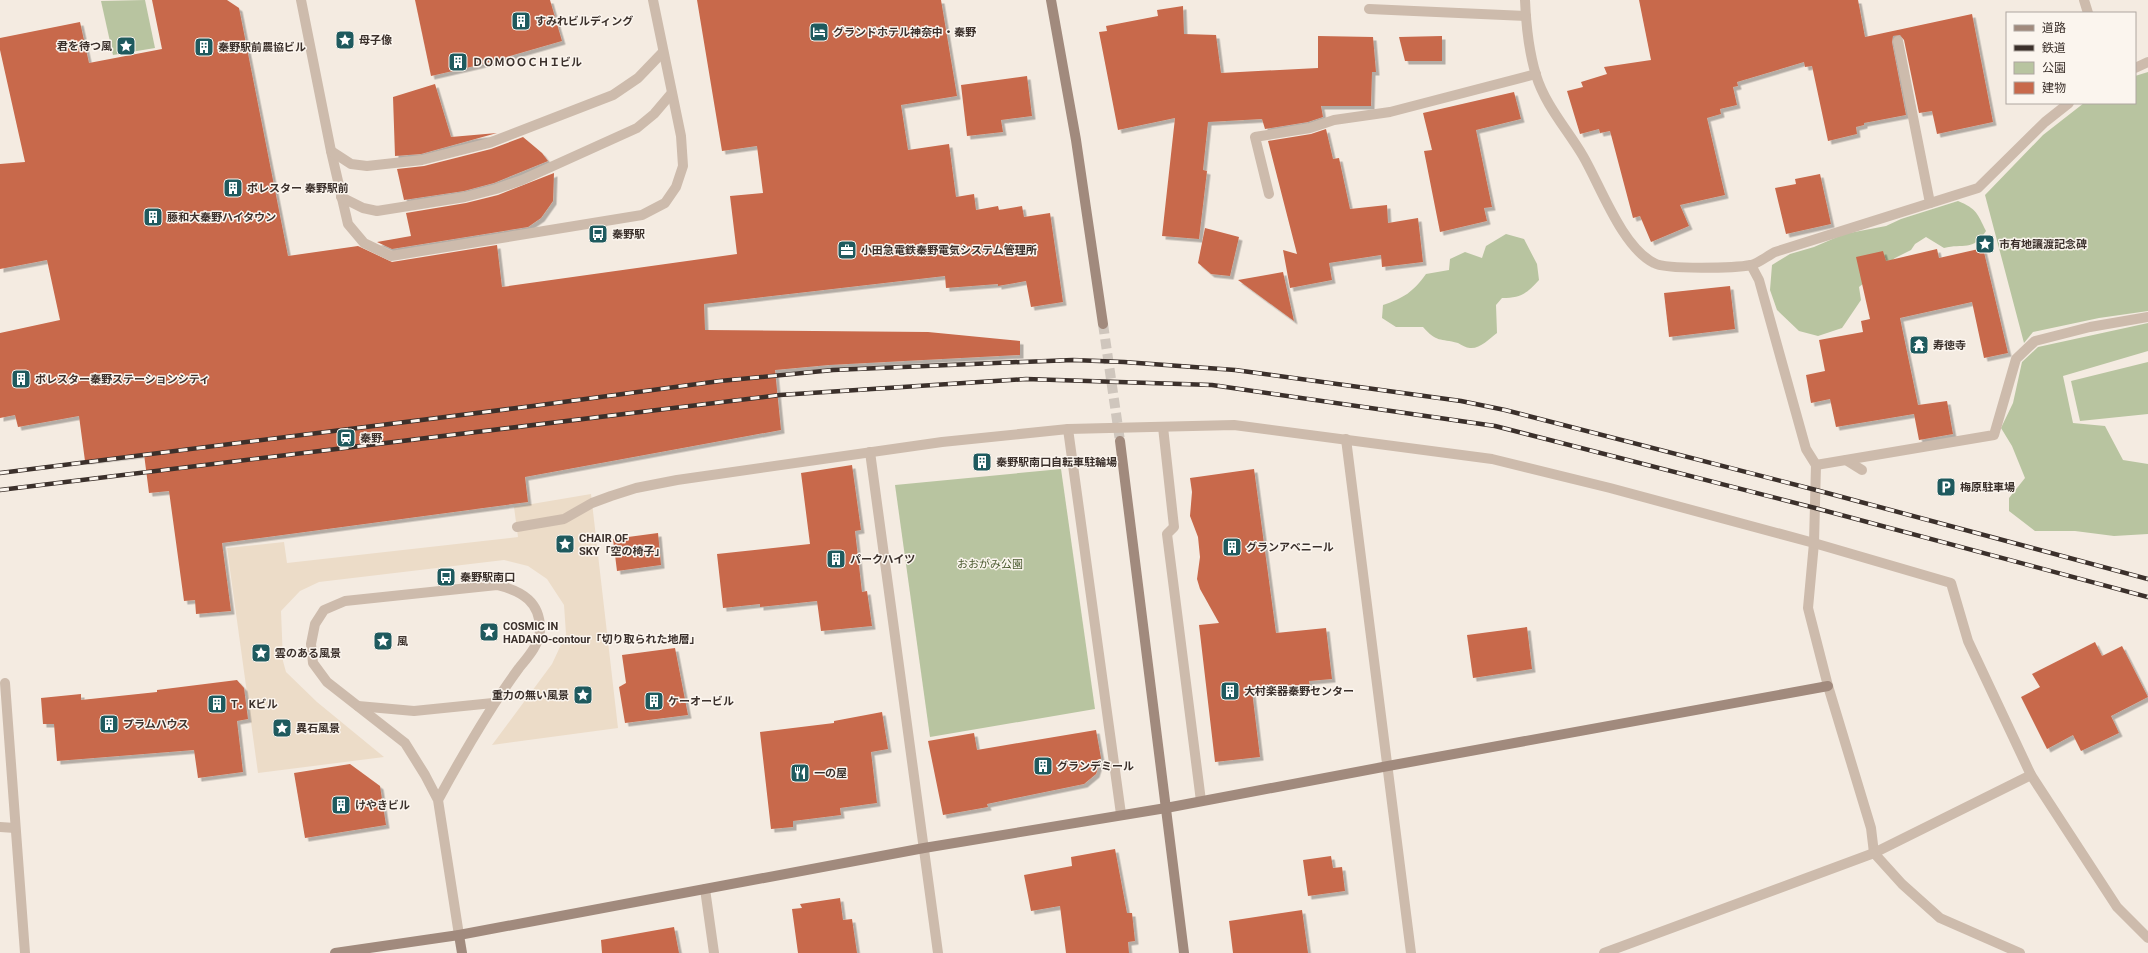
<svg xmlns="http://www.w3.org/2000/svg" width="2148" height="953" font-family="Roboto,'Noto Sans JP',sans-serif">
	<style>
		.green { fill: #b8c4a0 }
		.plaza { fill: #ecdcc8 }
		.building { fill: #c8694b; filter: url(#shadow) }
		.lines { fill: none; stroke-linecap: round; stroke-linejoin: round }
		.secondary-tunnel { stroke: #cfc6bd; stroke-width: 10; stroke-dasharray: 10 5; stroke-linecap: butt }
		.lane { stroke: #cdbbac; stroke-width: 10 }
		.street { stroke: #cdbbac; stroke-width: 10 }
		.secondary { stroke: #a18a7d; stroke-width: 10 }
		.rail-casing { stroke: #3b302b; stroke-width: 4.5 }
		.rail { stroke: #fbf5ee; stroke-width: 3; stroke-dasharray: 9; stroke-linecap: butt }
		.labels { text-anchor: middle; stroke-width: 3; stroke-linejoin: round; paint-order: stroke }
		.poi-label { font-size: 11px; font-weight: bold; fill: #3b302b; stroke: #fbf5ee; text-anchor: start }
		.park-label { font-size: 11px; fill: #4a5a2e; stroke: #fbf5ee }
	</style>
	<defs>
		<filter id="shadow"><feDropShadow dx="3.5" dy="3.5" stdDeviation="0" flood-color="#0004"/></filter>
	</defs>
	<rect width="100%" height="100%" fill="#f4ebe1"/>
	<!-- green -->
	<g class="green">
		<path d="M145 0 155 48 113 55 101 1Z"/>
		<path d="M2148 72V311L2099 318 2033 332 2024 343 1985 195 2043 135 2084 103H2135V76Z"/>
		<path d="M1958 201C1977 209 1977 213 1986 231 1973 252 1963 243 1944 248L1926 237 1915 244 1911 250 1895 258 1859 287 1861 300 1842 328 1818 336 1799 331 1777 310 1770 290 1772 265 1790 254 1814 247 1844 234 1886 226 1901 219Z"/>
		<path d="M1506 234 1524 239 1537 264 1539 280C1526 294 1521 298 1502 298L1496 305 1497 333C1489 339 1480 349 1470 348 1466 348 1462 345 1458 343 1440 338 1437 343 1423 327H1396L1382 318 1383 305C1404 298 1413 292 1426 274L1449 270 1450 259 1465 252 1482 258 1486 246Z"/>
		<path d="M2148 323V351L2063 376 2073 423 2105 426 2123 460 2148 464V534L2114 536 2075 531H2035L2009 511V498L2025 478 2012 446 2001 428 2013 403 2022 362 2038 347Z"/>
		<path d="M2148 362V414L2080 421 2071 381Z"/>
		<path d="M1061 469 1095 709 930 737 895 485Z"/>
	</g>
	<!-- plaza -->
	<path class="plaza" d="M591 494 618 728 492 745 552 664 566 634 564 605 547 579 528 566 504 560 319 582 300 591 281 611 283 661 286 672 317 702 384 757 258 773 227 548 284 542 287 563 518 537 514 507Z"/>
	<!-- building -->
	<g class="building">
		<path d="M152 0H227L239 8 288 256 358 246 392 262 497 245 502 287 737 254 730 196 763 193 757 146 722 151 697 0H941L957 96 901 105 908 150 949 144 956 197 974 194 976 210 998 206 999 210 1022 206 1024 217 1050 213 1063 302 1031 307 1026 281 998 286V284L946 288 945 276 704 304 705 330 928 332 1020 341V355L829 365 775 370 781 430 525 477 528 502 222 543 231 611 196 614 195 600 184 601 169 491 149 493 144 454 85 461 79 416 18 427 15 415 0 418V333L60 320 47 260 0 269V164L25 162 0 50V38L80 22 89 63 162 49Z"/>
		<path d="M415 0H550L562 41 479 65 431 76Z"/>
		<path d="M1639 0H1858L1865 37 1972 14 1993 122 1937 134 1932 111 1919 113 1904 40 1900 35 1893 36 1892 42 1906 115 1864 123V125L1856 127 1857 134 1828 141 1812 66 1805 67 1804 62 1737 82 1738 86 1733 87 1737 105 1720 109 1721 114 1707 118 1725 195 1680 205 1689 226 1651 242 1640 216 1633 218 1610 131 1600 133 1599 129 1580 134 1567 91 1583 87 1581 82 1607 74 1604 67 1651 60Z"/>
		<path d="M1183 6 1184 34 1216 35 1221 73 1318 68V36L1373 37 1376 72H1372L1371 106H1321L1323 117 1308 122 1265 129 1262 119 1208 122 1203 170 1207 171 1199 239 1162 236 1175 118 1118 130 1099 32 1107 31 1106 26 1158 16 1157 10Z"/>
		<path d="M1442 36V61H1405L1399 37Z"/>
		<path d="M1027 76 1032 116 1001 120 1003 132 967 136 961 85Z"/>
		<path d="M435 84 451 137 497 133 421 154 395 156 393 97Z"/>
		<path d="M1514 92 1521 119 1476 130 1492 207 1484 208 1487 221 1440 232 1424 151 1432 150 1423 113Z"/>
		<path d="M1326 129 1333 159 1339 158 1350 209 1387 205 1388 223 1418 218 1423 262 1382 267 1381 255 1329 263 1332 280 1290 288 1283 250 1297 254 1268 141 1311 134Z"/>
		<path d="M523 137 542 153 548 161 494 183 464 191 404 200 397 169 424 166 491 149Z"/>
		<path d="M554 173 553 201 541 218 528 227 392 249 377 242 411 236 406 213 466 203 498 195Z"/>
		<path d="M1820 174 1831 224 1786 234 1775 188 1796 184 1795 179Z"/>
		<path d="M1205 228 1239 237 1230 276 1211 274 1198 263Z"/>
		<path d="M1983 248 2008 353 1984 358 1972 302 1900 318 1918 405 1947 401 1953 434 1919 440 1914 414 1836 427 1830 399 1811 403 1806 375 1825 371 1819 340 1863 332 1861 321 1870 319 1856 257 1883 251 1886 261 1937 249 1939 258Z"/>
		<path d="M1283 272 1294 321 1238 280Z"/>
		<path d="M1730 286 1735 329 1669 337 1664 293Z"/>
		<path d="M852 465 861 530 855 531 862 592 867 591 872 626 821 631 817 601 760 607V604L723 608 717 554 810 544 801 473Z"/>
		<path d="M1254 469 1276 633 1326 628 1332 679 1309 681 1310 686 1252 691 1260 757 1215 762 1199 625 1219 623 1200 589 1197 579 1200 557 1198 537 1190 516 1192 492 1190 478Z"/>
		<path d="M658 533 661 565 617 571 613 539Z"/>
		<path d="M1527 627 1532 669 1473 678 1467 635Z"/>
		<path d="M2095 642 2102 656 2122 646 2148 697 2111 716 2119 733 2081 751 2073 735 2047 749 2021 697 2040 687 2032 674Z"/>
		<path d="M675 648 688 715 625 723 619 687 626 683 622 655Z"/>
		<path d="M237 680 244 688 248 719 237 721 243 772 198 778 194 750 57 761 54 724H43L41 698 81 694V700L157 692V690Z"/>
		<path d="M882 712 888 749 871 752 877 803 840 808 841 815 793 821V827L771 829 760 732 834 723V721Z"/>
		<path d="M1096 730 1101 758 1096 774 1084 784 987 804 988 807 943 815 928 741 974 733 977 750Z"/>
		<path d="M350 764 380 786 386 825 305 838 294 773Z"/>
		<path d="M1115 849 1127 913H1132L1135 941 1128 942 1129 953H1066L1060 906 1031 911 1024 875 1072 866 1071 857Z"/>
		<path d="M1331 856 1333 868 1342 867 1345 891 1308 896 1303 860Z"/>
		<path d="M840 898 843 920 852 919 857 953H798L792 909 802 908 800 904Z"/>
		<path d="M1302 910 1308 953H1233L1229 921Z"/>
		<path d="M674 927 679 953H602L601 940Z"/>
	</g>
	<g class="lines">
		<!-- secondary-tunnel -->
		<path class="secondary-tunnel" d="M1103 324 1120 441"/>
		<!-- lane -->
		<g class="lane">
			<path d="M301 0 331 151 348 224 364 243 391 256 642 215 665 203 676 187 683 166 681 136 653 0"/>
			<path d="M2084 0 2088 13"/>
			<path d="M1369 9 1526 16"/>
			<path d="M1898 41 1930 203"/>
			<path d="M331 151 351 164 367 166 422 160 489 143 613 95 638 78 663 52"/>
			<path d="M1269 194 1255 137 1310 128 1334 120 1390 112 1536 74"/>
			<path d="M341 197 363 208 377 211 465 197 496 189 522 180 637 128 654 114 671 94"/>
			<path d="M1846 460 1862 470"/>
			<path d="M1816 465 1994 435 2016 359 2035 341 2090 327 2148 317"/>
		</g>
		<!-- street -->
		<g class="street">
			<path d="M1525 0C1526 24 1529 52 1536 75 1545 105 1567 129 1583 156 1601 187 1622 247 1654 263 1666 270 1736 268 1751 265 1759 263 1767 256 1775 252L1978 188 2045 122 2069 103"/>
			<path d="M2135 68 2148 62"/>
			<path d="M1751 265 1759 280 1806 449 1816 465 1814 543 1808 608 1828 686 1871 828 1874 853 1902 884 1940 918 2020 953"/>
			<path d="M1163 427 1174 527 1167 534 1201 801"/>
			<path d="M1068 429 1121 814"/>
			<path d="M1346 439 1411 953"/>
			<path d="M870 452 938 953"/>
			<path d="M517 527 564 519 592 503 611 496 636 488 677 480 942 442 1068 429 1234 425 1492 459 1610 488 1814 543 1951 583 1968 641 2031 775 2117 907 2148 938"/>
			<path d="M5 683 25 953"/>
			<path d="M358 706 414 711 493 703"/>
			<path d="M438 800C463 754 488 710 519 668 527 658 539 645 540 631 541 602 522 591 497 585L345 601 324 610 315 624 311 644 313 663 327 682 405 743 425 775 438 800 459 935"/>
			<path d="M0 827 15 828"/>
			<path d="M705 889 714 953"/>
			<path d="M1604 953 1874 853 2031 775"/>
		</g>
		<!-- secondary -->
		<g class="secondary">
			<path d="M1051 0 1076 140 1103 324"/>
			<path d="M1120 441 1184 953"/>
			<path d="M459 935 462 953"/>
			<path d="M335 953 459 935 924 848 1166 808 1388 766 1828 686"/>
		</g>
		<defs>
			<g id="rail">
				<path d="M0 473 533 406 720 381 833 370 995 363 1073 360 1124 362 1235 370 1461 401 1505 410 1816 490 2148 579"/>
				<path d="M0 490 780 395 1026 379 1212 385 1495 426 1815 508 2148 597"/>
			</g>
		</defs>
		<!-- rail casing -->
		<use href="#rail" class="rail-casing"/>
		<!-- rail -->
		<use href="#rail" class="rail"/>
	</g>
	<!-- icons -->
	<defs>
		<symbol id="building-square" viewBox="-11 -11 22 22"><rect x="-9" y="-9" width="18" height="18" rx="4" fill="#1f5a5e" stroke="#fbf5ee"/><path d="M-4-6H4V6H1V3H-1V6H-4ZM-2.5-4.3h1.7v1.8h-1.7ZM.8-4.3h1.7v1.8H.8ZM-2.5-1h1.7V.8h-1.7ZM.8-1h1.7V.8H.8Z" fill="#fff"/></symbol>
		<symbol id="hotel-square" viewBox="-11 -11 22 22"><rect x="-9" y="-9" width="18" height="18" rx="4" fill="#1f5a5e" stroke="#fbf5ee"/><path d="M-6-4.5h1.5V1H6V5H4.5V3h-9V5H-6ZM-4 0a1.8 1.8 0 1 1 3.6 0ZM.5 0V-2.5h3Q6-2.5 6 0Z" fill="#fff"/></symbol>
		<symbol id="sight-square" viewBox="-11 -11 22 22"><rect x="-9" y="-9" width="18" height="18" rx="4" fill="#1f5a5e" stroke="#fbf5ee"/><path d="M0-6L1.8-2.2L6-1.7L2.9 1.2L3.7 5.4L0 3.3L-3.7 5.4L-2.9 1.2L-6-1.7L-1.8-2.2Z" fill="#fff"/></symbol>
		<symbol id="bus-square" viewBox="-11 -11 22 22"><rect x="-9" y="-9" width="18" height="18" rx="4" fill="#1f5a5e" stroke="#fbf5ee"/><path d="M-5-6H5V4H4V6H2V4H-2V6H-4V4H-5ZM-3.5-4V0h7V-4ZM-3.5 1.2v1.5H-2V1.2ZM2 1.2v1.5H3.5V1.2Z" fill="#fff"/></symbol>
		<symbol id="office-square" viewBox="-11 -11 22 22"><rect x="-9" y="-9" width="18" height="18" rx="4" fill="#1f5a5e" stroke="#fbf5ee"/><path d="M-6-3h4V-5.5h4V-3h4V5H-6ZM-1-4.5V-3h2v-1.5ZM-6 0V1H6V0Z" fill="#fff"/></symbol>
		<symbol id="temple-square" viewBox="-11 -11 22 22"><rect x="-9" y="-9" width="18" height="18" rx="4" fill="#1f5a5e" stroke="#fbf5ee"/><path d="M0-6L5-2H3V0L6.5 2.5H4V6H1.5V3h-3V6H-4V2.5H-6.5L-3 0V-2H-5Z" fill="#fff"/></symbol>
		<symbol id="station-square" viewBox="-11 -11 22 22"><rect x="-9" y="-9" width="18" height="18" rx="4" fill="#1f5a5e" stroke="#fbf5ee"/><path d="M-3-6H3Q5-6 5-4V2Q5 4 3 4L4.5 6H3L1.5 4h-3L-3 6H-4.5L-3 4Q-5 4-5 2V-4Q-5-6-3-6ZM-3.5-4v3h7v-3ZM-3.5 1v1.5H-2V1ZM2 1v1.5H3.5V1Z" fill="#fff"/></symbol>
		<symbol id="parking-square" viewBox="-11 -11 22 22"><rect x="-9" y="-9" width="18" height="18" rx="4" fill="#1f5a5e" stroke="#fbf5ee"/><path d="M-3.5-5.5H1a3.5 3.5 0 0 1 0 7H-1V5.5H-3.5ZM-1-3.4V-.6H.8a1.4 1.4 0 0 0 0-2.8Z" fill="#fff"/></symbol>
		<symbol id="restaurant-square" viewBox="-11 -11 22 22"><rect x="-9" y="-9" width="18" height="18" rx="4" fill="#1f5a5e" stroke="#fbf5ee"/><path d="M-5-6h1v4h1v-4h1v4h1v-4h1v5L-1.5 .5V6h-2V.5L-5-1ZM5-6V6H3V1.5H1.5Q1.5-4 5-6Z" fill="#fff"/></symbol>
	</defs>
	<g fill-rule="evenodd">
		<use href="#building-square" x="510" y="10" width="22" height="22"/>
		<use href="#hotel-square" x="808" y="21" width="22" height="22"/>
		<use href="#sight-square" x="334" y="29" width="22" height="22"/>
		<use href="#sight-square" x="115" y="35" width="22" height="22"/>
		<use href="#building-square" x="193" y="36" width="22" height="22"/>
		<use href="#building-square" x="447" y="51" width="22" height="22"/>
		<use href="#building-square" x="222" y="177" width="22" height="22"/>
		<use href="#building-square" x="142" y="206" width="22" height="22"/>
		<use href="#bus-square" x="587" y="223" width="22" height="22"/>
		<use href="#sight-square" x="1974" y="233" width="22" height="22"/>
		<use href="#office-square" x="836" y="239" width="22" height="22"/>
		<use href="#temple-square" x="1908" y="334" width="22" height="22"/>
		<use href="#building-square" x="10" y="368" width="22" height="22"/>
		<use href="#station-square" x="335" y="427" width="22" height="22"/>
		<use href="#building-square" x="971" y="451" width="22" height="22"/>
		<use href="#parking-square" x="1935" y="476" width="22" height="22"/>
		<use href="#sight-square" x="554" y="533" width="22" height="22"/>
		<use href="#building-square" x="1221" y="536" width="22" height="22"/>
		<use href="#building-square" x="825" y="548" width="22" height="22"/>
		<use href="#bus-square" x="435" y="566" width="22" height="22"/>
		<use href="#sight-square" x="478" y="621" width="22" height="22"/>
		<use href="#sight-square" x="372" y="630" width="22" height="22"/>
		<use href="#sight-square" x="250" y="642" width="22" height="22"/>
		<use href="#building-square" x="1219" y="680" width="22" height="22"/>
		<use href="#sight-square" x="572" y="684" width="22" height="22"/>
		<use href="#building-square" x="643" y="690" width="22" height="22"/>
		<use href="#building-square" x="206" y="693" width="22" height="22"/>
		<use href="#building-square" x="98" y="713" width="22" height="22"/>
		<use href="#sight-square" x="271" y="717" width="22" height="22"/>
		<use href="#building-square" x="1032" y="755" width="22" height="22"/>
		<use href="#restaurant-square" x="789" y="762" width="22" height="22"/>
		<use href="#building-square" x="330" y="794" width="22" height="22"/>
	</g>
	<g class="labels">
		<!-- poi labels -->
		<g class="poi-label">
			<text x="535" y="25">すみれビルディング</text>
			<text x="833" y="36">グランドホテル神奈中・秦野</text>
			<text x="359" y="44">母子像</text>
			<text x="112" y="50" text-anchor="end">君を待つ風</text>
			<text x="218" y="51">秦野駅前農協ビル</text>
			<text x="472" y="66">ＤＯＭＯＯＣＨＩビル</text>
			<text x="247" y="192">ポレスター 秦野駅前</text>
			<text x="167" y="221">藤和大秦野ハイタウン</text>
			<text x="612" y="238">秦野駅</text>
			<text x="1999" y="248">市有地讓渡記念碑</text>
			<text x="861" y="254">小田急電鉄秦野電気システム管理所</text>
			<text x="1933" y="349">寿徳寺</text>
			<text x="35" y="383">ポレスター秦野ステーションシティ</text>
			<text x="360" y="442">秦野</text>
			<text x="996" y="466">秦野駅南口自転車駐輪場</text>
			<text x="1960" y="491">梅原駐車場</text>
			<text x="579" y="542">CHAIR OF<tspan x="579" dy="13">SKY「空の椅子」</tspan></text>
			<text x="1246" y="551">グランアベニール</text>
			<text x="850" y="563">パークハイツ</text>
			<text x="460" y="581">秦野駅南口</text>
			<text x="503" y="630">COSMIC IN<tspan x="503" dy="13">HADANO-contour「切り取られた地層」</tspan></text>
			<text x="397" y="645">風</text>
			<text x="275" y="657">雲のある風景</text>
			<text x="1244" y="695">大村楽器秦野センター</text>
			<text x="569" y="699" text-anchor="end">重力の無い風景</text>
			<text x="668" y="705">ケーオービル</text>
			<text x="231" y="708">T．Kビル</text>
			<text x="123" y="728">プラムハウス</text>
			<text x="296" y="732">異石風景</text>
			<text x="1057" y="770">グランデミール</text>
			<text x="814" y="777">一の屋</text>
			<text x="355" y="809">けやきビル</text>
		</g>
		<!-- park labels -->
		<g class="park-label">
			<text x="990" y="568">おおがみ公園</text>
		</g>
	</g>
	<!-- legend -->
	<rect x="2006" y="12" width="130" height="92" fill="#fbf5ee" stroke="#aea6a0"/>
	<rect x="2014" y="25" width="20" height="6" fill="#a18a7d" stroke="#aea6a0"/>
	<text x="2042" y="32" font-size="12" fill="#3b302b">道路</text>
	<rect x="2014" y="45" width="20" height="6" fill="#3b302b" stroke="#aea6a0"/>
	<text x="2042" y="52" font-size="12" fill="#3b302b">鉄道</text>
	<rect x="2014" y="62" width="20" height="12" fill="#b8c4a0" stroke="#aea6a0"/>
	<text x="2042" y="72" font-size="12" fill="#3b302b">公園</text>
	<rect x="2014" y="82" width="20" height="12" fill="#c8694b" stroke="#aea6a0"/>
	<text x="2042" y="92" font-size="12" fill="#3b302b">建物</text>
</svg>
